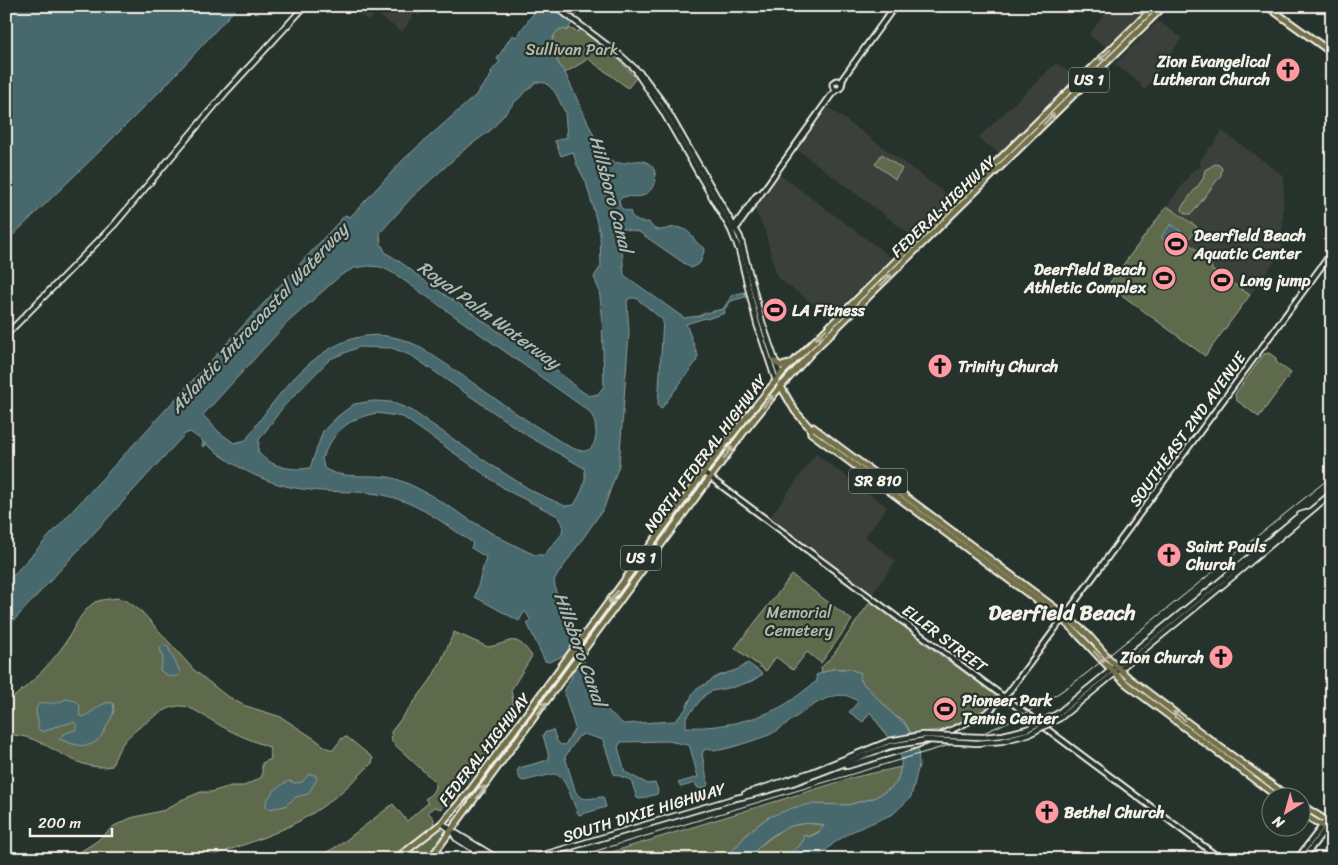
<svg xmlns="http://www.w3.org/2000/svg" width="1338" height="865" font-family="Sriracha,sans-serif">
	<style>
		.built { fill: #3a3f3a }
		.green { fill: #5e6b4d; stroke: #a9ae9a }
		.water { fill: #46686d; stroke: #8c9f9e; fill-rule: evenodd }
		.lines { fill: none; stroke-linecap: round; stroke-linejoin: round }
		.tertiary-casing { stroke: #f4f1e8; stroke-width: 8 }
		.secondary-casing { stroke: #f4f1e8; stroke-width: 8 }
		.primary-casing { stroke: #f4f1e8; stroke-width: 9 }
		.tertiary { stroke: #26332d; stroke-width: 4 }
		.secondary { stroke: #26332d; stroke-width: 4.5 }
		.primary { stroke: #71704a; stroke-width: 5 }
		.rail { stroke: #f4f1e8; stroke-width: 1 }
		.secondary-bridge-casing { stroke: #f4f1e8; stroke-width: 8; stroke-linecap: butt }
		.secondary-bridge { stroke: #26332d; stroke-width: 4.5 }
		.oneway { stroke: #c0bda9 }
		.labels { text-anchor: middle; stroke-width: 4.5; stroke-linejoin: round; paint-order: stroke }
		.shield { fill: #26332d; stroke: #b6b8b0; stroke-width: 1 }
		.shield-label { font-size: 15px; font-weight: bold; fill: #f4f1e8 }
		.park-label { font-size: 16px; fill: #b8bbaa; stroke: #26332d }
		.poi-label { font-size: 16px; font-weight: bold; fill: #f4f1e8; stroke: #26332d; text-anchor: start }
		.street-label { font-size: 16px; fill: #f4f1e8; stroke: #26332d }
		.water-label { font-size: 18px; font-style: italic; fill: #aebab7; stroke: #26332d }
		.district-label { font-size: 21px; font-weight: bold; fill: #f4f1e8; stroke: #26332d }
	</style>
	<rect width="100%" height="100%" fill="#26332d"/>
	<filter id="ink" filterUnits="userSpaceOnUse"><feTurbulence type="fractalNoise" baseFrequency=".02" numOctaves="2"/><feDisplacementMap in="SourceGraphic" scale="10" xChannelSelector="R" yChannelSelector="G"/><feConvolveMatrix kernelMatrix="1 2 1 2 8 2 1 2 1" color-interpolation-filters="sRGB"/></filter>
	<g filter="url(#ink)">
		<!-- built -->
		<g class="built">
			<path d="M365 6 400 7 427 6 420 16 415 13 402 32 375 13 369 21 359 14Z"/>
			<path d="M1110 6H1148L1106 47 1089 35Z"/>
			<path d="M1158 21 1182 38 1145 90 1140 86 1141 84 1115 64Z"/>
			<path d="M1056 63 1076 77 999 153 978 138Z"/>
			<path d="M828 107 952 198 912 236 798 150Z"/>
			<path d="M1222 131 1284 176 1282 251 1250 295 1212 270 1198 251 1186 242 1197 228 1167 206 1194 169H1198L1201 166 1199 162 1210 147H1212Z"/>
			<path d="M779 174 892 258 831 317 777 277 765 231 754 209Z"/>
			<path d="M816 454 887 507 865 537 896 561 871 596 769 518Z"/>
		</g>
		<!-- green -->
		<g class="green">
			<path d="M569 28 578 32 580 29 614 54 636 78 628 88 587 58 585 61 565 73C556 61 544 40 560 29L568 30Z"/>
			<path d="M882 154 902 169 895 179 875 164Z"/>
			<path d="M1215 164 1219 165 1222 168 1221 175 1194 211 1191 214H1185L1182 210 1183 205 1203 179 1205 170Z"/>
			<path d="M1167 206 1197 227 1187 242 1198 251 1203 249 1210 254 1212 270 1250 295 1205 356 1108 285Z"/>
			<path d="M1269 353 1276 358V362L1291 373 1259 417 1236 400 1235 394 1264 354Z"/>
			<path d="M792 575 852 620 821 663 807 652 793 670 776 657 766 671 735 648Z"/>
			<path d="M118 598 127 601 142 612 194 670 224 694 243 705 281 717 315 739 327 748 333 750 342 738 347 737 373 758 372 763C354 781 335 799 313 813 282 833 245 844 210 857L205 859H56L80 852 97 841 114 826 131 818 165 810 181 800 201 792H211L231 786H244L262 777V763L271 759 269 747C253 741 237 735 223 727 185 706 184 694 144 724 125 738 120 744 112 766 71 774 46 732 6 735V703C26 688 46 669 61 649 72 635 79 612 95 602 102 599 111 599 118 598Z"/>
			<path d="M872 599 920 635V640L997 696V700L979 714 942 730 911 733 903 720 896 717 849 669H832L822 673 821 668 834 654Z"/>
			<path d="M454 632 488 647C512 643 514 631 532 656L511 690 514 707 492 747 475 772 442 809 434 807 428 812 434 819 433 826 387 859H315L341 844 393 804 407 821 428 803 425 799C431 794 436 791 435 782L392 742 391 732 430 681 441 661Z"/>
			<path d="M901 767 897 782 891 788 874 798 848 805 830 806 767 818 750 831 725 859H589L855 777Z"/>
			<path d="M806 823 824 825 822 830 804 839C800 849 791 849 789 859H748L757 848 785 827Z"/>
			<path d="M442 829 446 834 427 859H401L436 831Z"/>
		</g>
		<!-- water -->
		<g class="water">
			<path d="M6 6H238L165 86 102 149 6 242Z"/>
			<path d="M539 6H577L579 9 568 30 560 29C544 40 556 61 565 73L602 153C620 173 631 156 646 162 662 169 656 191 642 196 635 198 629 195 623 197L619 200 620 206 624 210 630 211C632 221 640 223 649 222 657 238 669 224 681 228 693 231 694 245 705 248L700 263 691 268 639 232 620 228 624 275 684 318 699 316 705 313 723 309 732 295 745 292V297L731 301 724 310 725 313 707 319 705 318 686 324 698 356 696 362 661 409 658 406 663 320 636 298H630L627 301 629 333 619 465 604 508 554 580 556 592 567 623 604 707 623 724 675 721 685 710 694 691 718 676 739 669 748 663 763 674 752 681 734 687 712 691 705 695 686 718V727C717 729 759 720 786 704 797 697 807 688 817 681L816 675 832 669H849L861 673 859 679 896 717 905 724 918 748 919 765 911 797 893 814 851 832 834 843 816 859H789C791 850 800 848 804 839L803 836 805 835 809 837C816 834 821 832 824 825 791 818 769 834 748 859H725L750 831 767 818 792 808 811 804 848 805 874 798 891 788 897 782 901 767V756L870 712 863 722 849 712 858 702C832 678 792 725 769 735 755 740 735 747 720 750 715 750 710 749 705 749L702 754 708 784 706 787 700 789 697 787 695 783 681 787 678 783 698 777 690 747 688 745 668 741 621 742 618 747 625 772 648 784 655 783 658 790 657 794 640 799 637 798 631 780 614 774 603 740 584 734 578 737 565 757 575 790C581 804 592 797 603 797L606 807 579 815C573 806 567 777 555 774 551 774 528 780 523 781L520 779 517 771 519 768 548 760 549 757 543 735 544 733 553 730 557 741 561 745 566 744 575 728 564 692 572 676 563 656 549 662 545 661 527 623 531 621 526 612H524L519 621 475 597 486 557 471 548 473 543C445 524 417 502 383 495 359 490 335 493 311 490 271 487 236 469 205 443L204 447 202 446 203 441 190 432 185 434 6 629V583L345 215 350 217 353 214 404 159 476 95 492 74 490 73 500 61 497 59 512 35 516 37ZM536 82 546 83 555 92 565 112 567 137 555 141 561 156 573 152 577 165 586 182 600 234 601 266 594 277 599 290 602 312 604 386 598 394 589 396C570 384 554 367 535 354 520 344 504 336 489 325 474 314 458 303 442 293 423 281 406 264 386 253L381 244 380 233 412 197 465 149 491 130 514 103ZM368 266 381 267 395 274 589 411C595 419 596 426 596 436 595 444 591 452 582 451 570 449 557 439 547 433 502 406 461 372 416 345 339 308 284 385 246 440L234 443 219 432 203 415 287 323 341 275 354 268ZM359 347 392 348 412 356 528 436 584 468C588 480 581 494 574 505L565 506 534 492 485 461 411 410 391 402 374 401 354 404 337 417 323 431 310 468C292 471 270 467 258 452L259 440 283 407 330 359ZM377 413 403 417 508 491 558 516 563 524 562 534 544 555H535C516 546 497 537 480 526 453 510 428 491 399 480 376 471 345 482 324 468L322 458C335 431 346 419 377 413Z"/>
			<path d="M1171 224 1187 236 1182 244 1174 238 1169 244 1161 237Z"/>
			<path d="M164 645 168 647 180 672 179 675C172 679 165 675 160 670L163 658 160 648Z"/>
			<path d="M67 699C80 701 81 704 79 715L83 717C92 713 103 700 113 703L114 710 113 714C102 735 98 752 70 743 66 741 63 741 59 739L64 734 77 729V726L74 722 54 727 43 732 38 729C39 722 37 719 36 712 36 699 47 704 55 703 59 702 64 700 67 699Z"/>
			<path d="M309 774 315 775 317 779 308 794 296 797 285 806 269 809 266 806C265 797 280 784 289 781L295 783 302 782Z"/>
		</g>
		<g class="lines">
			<defs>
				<g id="tertiary">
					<circle cx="837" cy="85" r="4.5"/>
					<path d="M842 84 843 78 895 6"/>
					<path d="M733 228 756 196 761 193"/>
					<path d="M734 230 738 226 832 94 837 90"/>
					<path d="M704 473 1221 859"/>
					<path d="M952 730 988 712 1008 693 1332 252"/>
					<path d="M1297 859 1332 813"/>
					<path d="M1303 859 1332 820"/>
				</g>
				<g id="secondary">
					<path d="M555 6 620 55 643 76 663 103 740 237 762 322 780 375"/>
					<path d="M637 73 662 110 731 230 739 250 757 324 776 381"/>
					<path d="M6 335 114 225 226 92 305 6"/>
					<path d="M1057 714 1207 592 1300 515 1306 513"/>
					<path d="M1060 718 1212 594 1332 493"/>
					<path d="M939 736 952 730"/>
					<path d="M847 766 908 748 928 741"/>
					<path d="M745 794 812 772 889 741"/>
					<path d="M442 823 452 831 498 859"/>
					<path d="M452 831 456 838 489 859"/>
					<path d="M530 859 736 798C790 788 839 764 890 746"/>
				</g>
				<g id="primary">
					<path d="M1267 6 1332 53"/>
					<path d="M775 362 781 366 790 364"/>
					<path d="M780 385 795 411 810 428 813 427 838 446 1066 616 1088 635 1112 662 1129 678 1220 747 1290 798"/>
					<path d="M810 428 811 433 1058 616C1084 637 1103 665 1129 686L1279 798"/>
					<path d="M1300 804 1332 824"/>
					<path d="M1300 812 1332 832"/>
					<path d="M396 859 442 823 471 789 727 441 783 372 1155 6"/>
					<path d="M430 859 743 433 776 392 813 351 1164 6"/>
				</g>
			</defs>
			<!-- tertiary casing -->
			<use href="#tertiary" class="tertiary-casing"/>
			<!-- secondary casing -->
			<use href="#secondary" class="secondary-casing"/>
			<!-- primary casing -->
			<use href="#primary" class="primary-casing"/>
			<!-- tertiary -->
			<use href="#tertiary" class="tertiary"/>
			<!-- secondary -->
			<use href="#secondary" class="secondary"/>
			<!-- primary -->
			<use href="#primary" class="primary"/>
			<!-- rail -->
			<path class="rail" d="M569 859 966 740C1010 723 1049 702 1087 673L1332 476"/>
			<defs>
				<g id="secondary-bridge">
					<path d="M889 741 922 735 983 737 1003 735 1027 729 1057 714"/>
					<path d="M890 746 927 740 977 743 1002 741 1031 733 1060 718"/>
				</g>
			</defs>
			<!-- secondary-bridge casing -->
			<use href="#secondary-bridge" class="secondary-bridge-casing"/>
			<!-- secondary-bridge -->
			<use href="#secondary-bridge" class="secondary-bridge"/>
		</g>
		<!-- one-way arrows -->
		<defs><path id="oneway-shaft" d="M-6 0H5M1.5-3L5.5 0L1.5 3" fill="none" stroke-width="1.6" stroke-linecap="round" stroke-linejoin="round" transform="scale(1.25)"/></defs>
		<g class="oneway">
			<use href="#oneway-shaft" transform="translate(1105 55) rotate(136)"/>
			<use href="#oneway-shaft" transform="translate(1049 119) rotate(-45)"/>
			<use href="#oneway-shaft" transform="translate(886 280) rotate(-45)"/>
			<use href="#oneway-shaft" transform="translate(821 334) rotate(137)"/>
			<use href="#oneway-shaft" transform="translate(768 401) rotate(-51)"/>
			<use href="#oneway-shaft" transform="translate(728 453) rotate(-54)"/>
			<use href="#oneway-shaft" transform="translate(613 597) rotate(126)"/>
			<use href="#oneway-shaft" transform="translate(1099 657) rotate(48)"/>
			<use href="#oneway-shaft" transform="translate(542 708) rotate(-54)"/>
			<use href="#oneway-shaft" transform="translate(1179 716) rotate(-143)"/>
			<use href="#oneway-shaft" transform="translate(481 792) rotate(-53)"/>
		</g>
	</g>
	<!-- icons -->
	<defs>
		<symbol id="church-disc" viewBox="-11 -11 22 22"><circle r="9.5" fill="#ff9aa2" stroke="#26332d"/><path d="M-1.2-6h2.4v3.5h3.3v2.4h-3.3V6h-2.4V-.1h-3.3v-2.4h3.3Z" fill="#111"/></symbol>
		<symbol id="stadium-disc" viewBox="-11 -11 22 22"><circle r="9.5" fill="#ff9aa2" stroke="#26332d"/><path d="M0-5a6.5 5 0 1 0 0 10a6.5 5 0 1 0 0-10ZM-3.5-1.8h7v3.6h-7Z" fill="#111"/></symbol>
	</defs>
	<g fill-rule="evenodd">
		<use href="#church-disc" x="1274" y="56" width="28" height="28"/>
		<use href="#stadium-disc" x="1162" y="230" width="28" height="28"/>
		<use href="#stadium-disc" x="1150" y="264" width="28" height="28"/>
		<use href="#stadium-disc" x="1208" y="266" width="28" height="28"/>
		<use href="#stadium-disc" x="761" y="296" width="28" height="28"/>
		<use href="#church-disc" x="926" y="352" width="28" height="28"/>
		<use href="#church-disc" x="1155" y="541" width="28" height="28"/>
		<use href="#church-disc" x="1207" y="643" width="28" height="28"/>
		<use href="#stadium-disc" x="931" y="695" width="28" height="28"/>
		<use href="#church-disc" x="1033" y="798" width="28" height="28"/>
	</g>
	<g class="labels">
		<!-- shield labels -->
		<g class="shield">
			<rect x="1069" y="67.5" width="40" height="25" rx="4"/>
			<rect x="849" y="468.5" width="58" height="25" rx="4"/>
			<rect x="621" y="545.5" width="40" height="25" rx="4"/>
		</g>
		<g class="shield-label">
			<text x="1089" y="85">US 1</text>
			<text x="878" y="486">SR 810</text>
			<text x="641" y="563">US 1</text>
		</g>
		<!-- park labels -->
		<g class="park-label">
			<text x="572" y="55">Sullivan Park</text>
			<text x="799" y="618">Memorial<tspan x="799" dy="18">Cemetery</tspan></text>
		</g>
		<!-- poi labels -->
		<g class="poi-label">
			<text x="1270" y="67" text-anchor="end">Zion Evangelical<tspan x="1270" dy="18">Lutheran Church</tspan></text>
			<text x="1194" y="241">Deerfield Beach<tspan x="1194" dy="18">Aquatic Center</tspan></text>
			<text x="1146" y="275" text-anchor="end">Deerfield Beach<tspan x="1146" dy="18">Athletic Complex</tspan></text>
			<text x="1240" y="286">Long jump</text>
			<text x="792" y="316">LA Fitness</text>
			<text x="958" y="372">Trinity Church</text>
			<text x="1186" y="552">Saint Pauls<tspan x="1186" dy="18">Church</tspan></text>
			<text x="1204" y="663" text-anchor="end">Zion Church</text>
			<text x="962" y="706">Pioneer Park<tspan x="962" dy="18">Tennis Center</tspan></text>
			<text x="1064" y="818">Bethel Church</text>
		</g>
		<!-- street labels -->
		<g class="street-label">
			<text transform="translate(943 206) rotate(-44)" y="6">FEDERAL HIGHWAY</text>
			<text transform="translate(1187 429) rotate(-54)" y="6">SOUTHEAST 2ND AVENUE</text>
			<text transform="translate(705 453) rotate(-53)" y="6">NORTH FEDERAL HIGHWAY</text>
			<text transform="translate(945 638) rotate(37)" y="6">ELLER STREET</text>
			<text transform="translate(484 749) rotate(-52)" y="6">FEDERAL HIGHWAY</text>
			<text transform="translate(644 812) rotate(-17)" y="6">SOUTH DIXIE HIGHWAY</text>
		</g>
		<!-- water labels -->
		<g class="water-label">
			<text transform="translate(611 194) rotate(75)" y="6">Hillsboro Canal</text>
			<text transform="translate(489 315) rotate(36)" y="6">Royal Palm Waterway</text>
			<text transform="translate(259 318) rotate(-47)" y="6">Atlantic Intracoastal Waterway</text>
			<text transform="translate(580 649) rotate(70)" y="6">Hillsboro Canal</text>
		</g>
		<!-- district labels -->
		<g class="district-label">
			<text x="1062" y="620">Deerfield Beach</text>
		</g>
	</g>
	<!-- margin -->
	<rect width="1338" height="865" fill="none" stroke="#26332d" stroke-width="25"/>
	<rect x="12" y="12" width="1313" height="840" fill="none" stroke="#f4f1e8" stroke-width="2" filter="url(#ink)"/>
	<!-- north arrow -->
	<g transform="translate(1286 812) rotate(217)"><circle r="24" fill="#26332d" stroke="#787f78"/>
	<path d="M0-4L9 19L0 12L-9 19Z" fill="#ff9aa2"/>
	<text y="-8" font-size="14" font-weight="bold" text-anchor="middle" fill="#f4f1e8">N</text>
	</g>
	<!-- scale -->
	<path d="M30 828v8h82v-8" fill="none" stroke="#f4f1e8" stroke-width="2.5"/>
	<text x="38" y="828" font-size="15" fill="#f4f1e8" stroke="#26332d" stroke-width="4" paint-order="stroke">200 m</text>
</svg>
